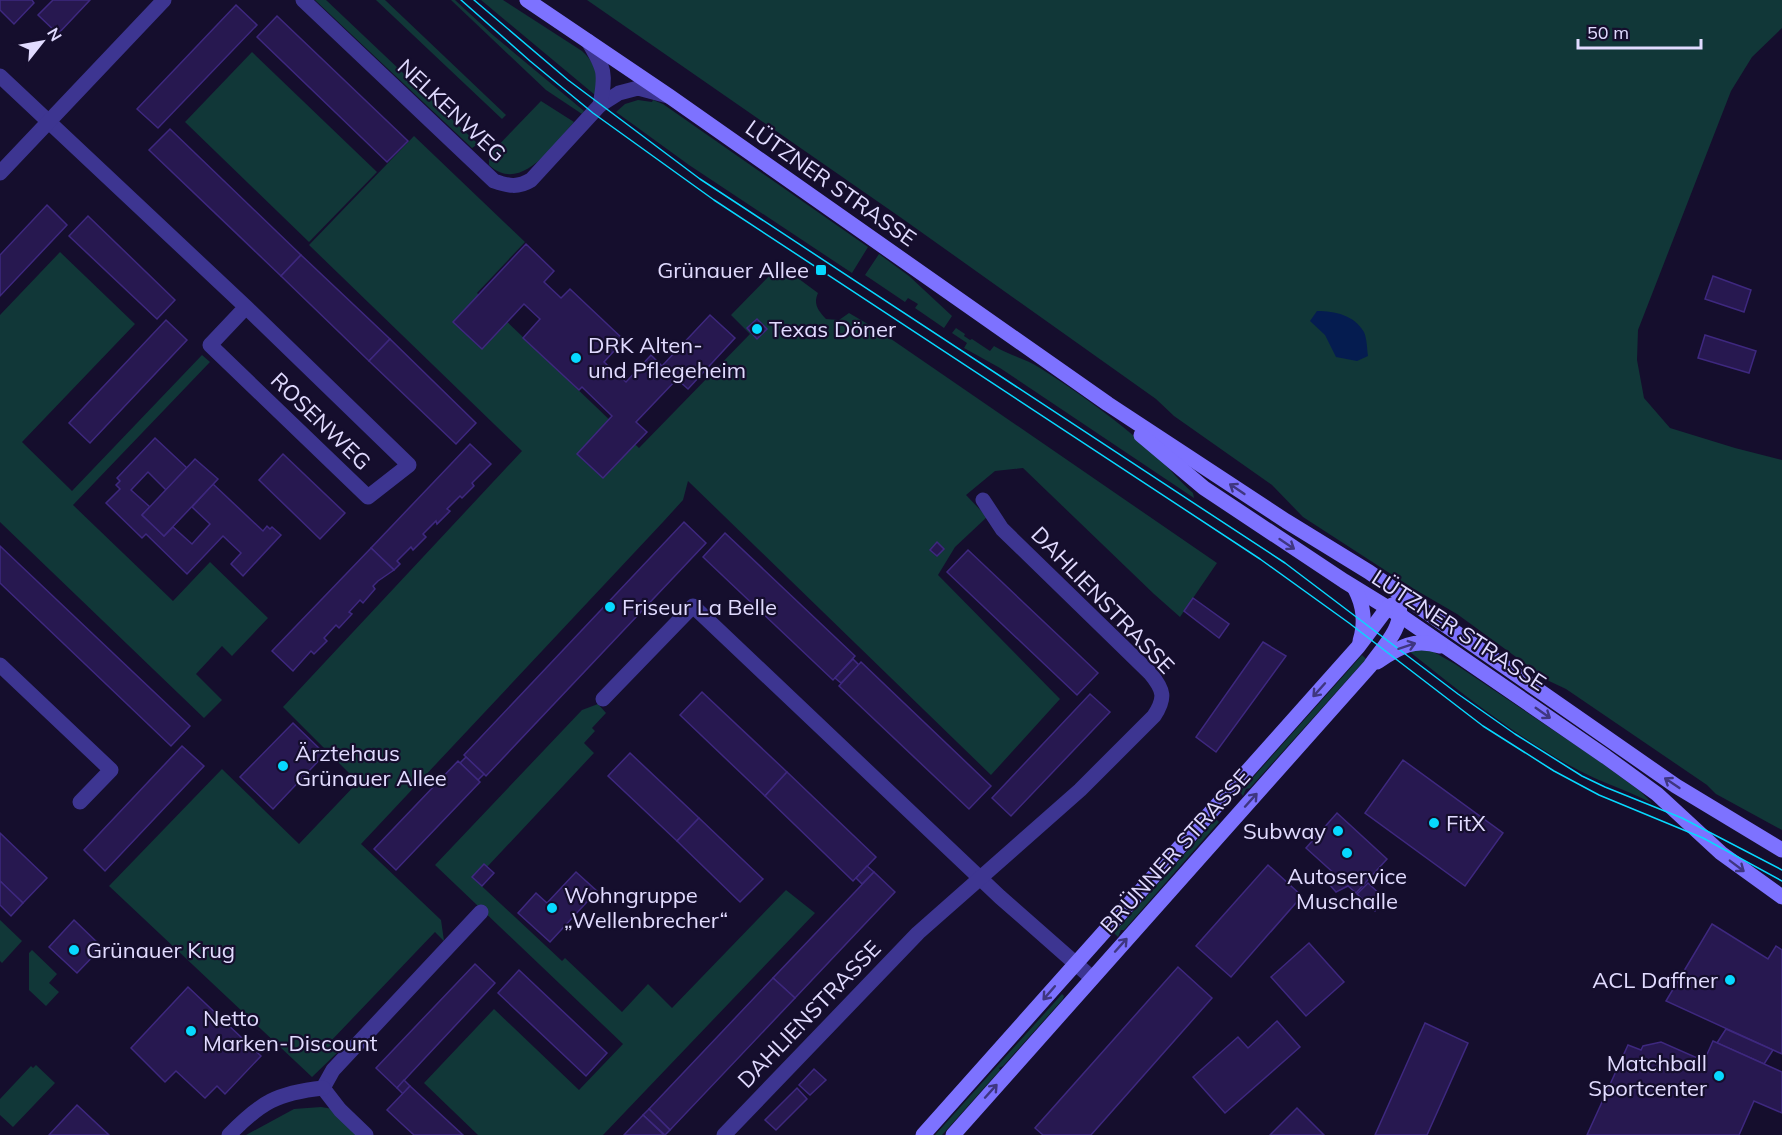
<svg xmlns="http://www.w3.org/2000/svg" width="1782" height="1135" font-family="Mulish,sans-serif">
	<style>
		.green { fill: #113738 }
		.water { fill: #051c50 }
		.building { fill: #271850; stroke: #3e287f; stroke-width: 1.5 }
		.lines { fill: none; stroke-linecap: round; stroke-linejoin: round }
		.minor { stroke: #3d3591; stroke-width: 15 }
		.secondary { stroke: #7d72ff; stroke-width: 15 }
		.tram { stroke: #07d9ff; stroke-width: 1.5 }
		.oneway { stroke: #3f3681 }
		.poi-dot { fill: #07d9ff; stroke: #150e2d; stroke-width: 2 }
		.labels { text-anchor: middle; stroke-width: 4.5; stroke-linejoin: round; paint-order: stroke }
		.street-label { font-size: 22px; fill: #e1dbff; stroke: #150e2d }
		.poi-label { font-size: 22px; fill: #e1dbff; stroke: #150e2d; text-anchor: start }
	</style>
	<rect width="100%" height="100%" fill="#150e2d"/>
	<!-- green -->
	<g class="green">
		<path d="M315 0H326L478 144 472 148Z"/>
		<path d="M376 0H385L506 115 502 119Z"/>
		<path d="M451 0H455L494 36 584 111 582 114 546 90Z"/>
		<path d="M481 0H503L582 51C596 64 599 76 595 95Z"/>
		<path d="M587 0H1782V28L1752 57 1731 91 1638 330 1637 360 1644 398 1670 428 1735 448 1782 460V830L1716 794 1707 785 1566 689 1549 681 1457 614 1414 589 1303 517 1272 485 1174 416 1156 399 900 217Z"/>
		<path d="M252 52 377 172 309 242 185 122Z"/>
		<path d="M638 100 652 102 653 100 663 104 868 247 852 273 689 165 616 112 625 104Z"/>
		<path d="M541 101 574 122C554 144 521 195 489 165V155Z"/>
		<path d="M414 136 525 242 477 293 639 448 750 334 731 315 780 265 818 293C813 304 818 310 826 319L839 320 849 313 878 330 1217 563 1180 617 1154 594 1023 468 995 471 966 495 987 517 955 547 938 575 1060 699 991 775 688 481 683 500 663 522 361 844 441 920 444 941 435 932 329 1043 338 1052 312 1077 109 886 222 769 299 844 358 782 283 707 522 451 309 245Z"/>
		<path d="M60 252 135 324 22 442 72 491 202 355 210 362 73 505 173 601 210 562 268 618 232 656 222 646 196 674 222 700 204 718 0 522V315Z"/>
		<path d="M879 254 909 276 952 316 944 328 915 308 918 304 908 298 905 302 865 275Z"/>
		<path d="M956 328 965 334 964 336 970 340 972 339 990 351 994 346C1008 355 1025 358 1040 368 1078 392 1117 420 1151 451 1166 464 1178 480 1193 493L1194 498 1000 368 964 348 967 343 952 333Z"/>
		<path d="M1419 649 1432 651 1455 664 1599 761 1640 791 1652 803C1629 791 1603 783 1580 771 1519 739 1464 695 1410 652Z"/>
		<path d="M1362 655 1366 659 1250 788 1246 789 1243 796 1240 792Z"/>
		<path d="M598 704 606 713 592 728 595 731 584 743 594 753 487 867 484 864 472 877 562 961 565 958 622 1012 648 984 672 1008 786 890 815 913 603 1135H478L424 1083 494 1009 579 1090 623 1044 435 865 582 710Z"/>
		<path d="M1216 819 1219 822 1124 930H1121L1118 937 1114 933Z"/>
		<path d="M0 920 22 941 2 963 0 961Z"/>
		<path d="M32 950 57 974 49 983 59 992 46 1006 29 990V953Z"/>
		<path d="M1062 994 1064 996 1063 999 1003 1066 999 1068 1000 1070 942 1135H935Z"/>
		<path d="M36 1065 55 1083 13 1127 0 1115V1099L31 1066 33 1068Z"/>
		<path d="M321 1107 340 1110 366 1135H246L294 1109Z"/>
	</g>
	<!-- water -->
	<path class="water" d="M1317 311C1335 311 1354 315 1364 332 1367 339 1367 349 1368 356L1357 361 1336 357 1325 335 1310 321Z"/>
	<!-- building -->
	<g class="building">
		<path d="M0 0H32L34 3 14 24 0 10Z"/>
		<path d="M53 0H90L58 34 38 15Z"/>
		<path d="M236 5 257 25 158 128 137 109Z"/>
		<path d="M277 16 408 141 387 162 257 37Z"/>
		<path d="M170 129 301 255 281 276 149 150Z"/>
		<path d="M47 205 67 225 0 296V255Z"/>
		<path d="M88 216 175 300 157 319 69 236Z"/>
		<path d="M526 244 554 271 544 282 561 298 570 289 624 340 604 362 626 382 651 355 662 366 710 315 735 338 688 389 677 379 636 422 647 432 603 478 577 454 612 416 582 387 579 390 523 338 540 319 524 304 482 349 453 322Z"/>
		<path d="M301 255 390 339 369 361 281 276Z"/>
		<path d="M1713 276 1751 290 1744 312 1705 299Z"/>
		<path d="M757 319 767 329 757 339 747 328Z"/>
		<path d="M166 320 187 340 90 443 69 423Z"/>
		<path d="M1705 335 1756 351 1749 373 1698 358Z"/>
		<path d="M390 339 476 423 456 444 369 361Z"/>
		<path d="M155 438 187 468 166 490 148 472 131 490 150 507 142 515 164 536 173 527 192 544 210 524 192 507 213 484 263 531 267 526 270 529 272 527 281 535 243 576 231 564 241 553 223 536 187 574 146 534 142 538 106 503 120 489 116 485 120 481 117 478Z"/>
		<path d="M470 444 491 464 472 483 474 486 462 498 460 496 447 509 450 511 437 524 436 521 423 534 426 537 413 550 411 547 397 561 400 564 394 570 371 548Z"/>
		<path d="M283 454 345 513 320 539 259 480Z"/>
		<path d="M195 459 218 479 164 536 142 515Z"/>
		<path d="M684 522 706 543 486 776 464 755Z"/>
		<path d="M725 533 855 656 833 680 703 557Z"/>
		<path d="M937 542 944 549 937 556 930 550Z"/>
		<path d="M0 546 190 726 171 746 0 583Z"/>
		<path d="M371 548 394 570 378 581 373 586 375 589 363 603 360 600 349 612 352 614 339 628 336 625 324 638 327 641 314 654 311 651 293 671 272 651Z"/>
		<path d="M968 550 1098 673 1077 695 947 572Z"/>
		<path d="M1193 598 1229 624 1219 638 1184 611Z"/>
		<path d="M1263 642 1286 656 1216 752 1196 737Z"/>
		<path d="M853 659 859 665 841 683 835 678Z"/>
		<path d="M861 662 991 786 969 809 839 686Z"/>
		<path d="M702 692 787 772 765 796 680 715Z"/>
		<path d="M1090 694 1110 712 1011 816 992 798Z"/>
		<path d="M293 723 325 754 273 809 240 777Z"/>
		<path d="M182 746 204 766 105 871 84 850Z"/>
		<path d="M630 753 699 818 677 841 608 776Z"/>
		<path d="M466 757 484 774 478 780 460 763Z"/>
		<path d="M1403 760 1503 833 1465 886 1365 813Z"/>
		<path d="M458 761 480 782 396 870 374 849Z"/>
		<path d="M787 772 876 857 853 881 765 796Z"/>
		<path d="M1337 813 1387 859 1356 893 1348 886 1336 892 1329 884 1337 876 1306 848Z"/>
		<path d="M699 818 763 879 740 902 677 841Z"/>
		<path d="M0 833 47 878 23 903 0 881Z"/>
		<path d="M484 864 494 873 482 886 472 877Z"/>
		<path d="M1268 865 1302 896 1231 977 1196 946Z"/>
		<path d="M867 866 874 872 862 884 856 878Z"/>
		<path d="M576 872 597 891 550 942 518 913 536 893 547 903Z"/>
		<path d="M874 872 895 892 795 998 773 978Z"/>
		<path d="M0 881 23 903 11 916 0 905Z"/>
		<path d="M1368 883 1386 900 1375 911 1357 894Z"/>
		<path d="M74 920 102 947 77 973 49 947Z"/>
		<path d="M1712 924 1768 959 1776 946 1782 950V1054L1666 1001Z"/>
		<path d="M1309 943 1344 982 1306 1016 1271 977Z"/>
		<path d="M475 964 495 983 397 1088 376 1068Z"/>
		<path d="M1178 967 1212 998 1091 1135H1043L1035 1128Z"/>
		<path d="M519 970 607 1053 586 1076 498 993Z"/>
		<path d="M773 978 795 998 670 1130 649 1109Z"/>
		<path d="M188 987 261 1056 225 1094 217 1086 205 1098 176 1071 165 1082 131 1048Z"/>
		<path d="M1277 1021 1300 1047 1225 1113 1193 1077 1238 1037 1248 1048Z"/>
		<path d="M1425 1023 1468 1043 1427 1135H1375Z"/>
		<path d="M1726 1029 1773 1050 1764 1064 1717 1043Z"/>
		<path d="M1713 1041 1782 1072V1113L1754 1101 1739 1135H1587L1628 1045 1641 1050 1643 1046 1661 1042 1704 1061Z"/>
		<path d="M814 1069 826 1080 810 1095 799 1085Z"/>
		<path d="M404 1080 410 1086 403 1094 397 1088Z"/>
		<path d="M410 1086 463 1135H414L402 1124 387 1110Z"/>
		<path d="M797 1088 807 1099 776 1130 765 1120Z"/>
		<path d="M77 1105 109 1135H49Z"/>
		<path d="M1297 1108 1324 1135H1270Z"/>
		<path d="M649 1109 670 1130 665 1135 643 1115Z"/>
		<path d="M643 1115 664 1135H624Z"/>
	</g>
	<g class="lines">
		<!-- minor -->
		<g class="minor">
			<path d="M303 0 494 181C508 186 518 188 531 180L600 105 619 93 638 88 668 96"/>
			<path d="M588 41C605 69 606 73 600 105"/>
			<path d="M0 76 246 307 409 465 368 497 210 345 246 307"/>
			<path d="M0 173 164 0"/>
			<path d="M0 665 111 770 80 802"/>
			<path d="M603 699 693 606 1000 897 1092 978"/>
			<path d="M323 1088 333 1070 481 912"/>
			<path d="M323 1088 340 1110 366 1135"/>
			<path d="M229 1135C261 1102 277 1093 323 1088"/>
			<path d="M724 1135 918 933 1080 790 1154 716C1166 698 1164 690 1150 673L1002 529 983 500"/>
		</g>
		<!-- secondary -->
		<g class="secondary">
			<path d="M527 0 669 96 1108 404 1286 521 1369 572 1676 786 1782 850"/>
			<path d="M1141 435 1204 488 1344 581 1401 616 1606 757 1657 794 1721 853 1782 897"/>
			<path d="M1355 589C1364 606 1366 622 1360 641"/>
			<path d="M1377 662C1400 647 1413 638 1440 646"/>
			<path d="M923 1135 1358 647 1388 607 1395 604"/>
			<path d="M953 1135 1370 666C1381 649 1404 628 1399 606"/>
		</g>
		<!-- tram -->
		<g class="tram">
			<path d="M461 0 530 61 593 113 714 200 1260 559 1349 623 1483 726 1554 771 1599 795 1703 838 1782 881"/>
			<path d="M474 0 568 80 700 179 1285 563 1458 694 1515 734 1582 776 1605 787 1682 818 1782 870"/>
		</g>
	</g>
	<!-- one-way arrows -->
	<defs><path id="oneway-shaft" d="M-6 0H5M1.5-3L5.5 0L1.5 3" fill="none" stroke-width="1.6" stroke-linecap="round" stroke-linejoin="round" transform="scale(1.5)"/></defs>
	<g class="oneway">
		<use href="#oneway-shaft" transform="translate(1237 489) rotate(-146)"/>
		<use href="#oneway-shaft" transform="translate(1287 544) rotate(34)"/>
		<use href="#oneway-shaft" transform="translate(1407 646) rotate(-18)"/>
		<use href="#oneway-shaft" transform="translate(1319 690) rotate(132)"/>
		<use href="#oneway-shaft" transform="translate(1543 713) rotate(35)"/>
		<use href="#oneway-shaft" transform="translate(1672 783) rotate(-146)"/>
		<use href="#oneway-shaft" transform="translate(1251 800) rotate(-48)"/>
		<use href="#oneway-shaft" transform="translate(1737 866) rotate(37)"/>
		<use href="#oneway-shaft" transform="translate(1121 945) rotate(-48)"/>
		<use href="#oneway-shaft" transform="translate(1049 993) rotate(131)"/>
		<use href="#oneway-shaft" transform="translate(991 1091) rotate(-48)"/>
	</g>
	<!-- markers -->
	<g class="poi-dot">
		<rect x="815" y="264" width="12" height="12" rx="3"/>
		<circle cx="757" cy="329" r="6"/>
		<circle cx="576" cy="358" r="6"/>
		<circle cx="610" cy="607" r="6"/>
		<circle cx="283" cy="766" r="6"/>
		<circle cx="1434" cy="823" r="6"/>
		<circle cx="1338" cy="831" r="6"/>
		<circle cx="1347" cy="853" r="6"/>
		<circle cx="552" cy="908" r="6"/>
		<circle cx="74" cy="950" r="6"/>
		<circle cx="1730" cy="980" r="6"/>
		<circle cx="191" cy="1031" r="6"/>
		<circle cx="1719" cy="1076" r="6"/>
	</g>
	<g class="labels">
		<!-- street labels -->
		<g class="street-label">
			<text transform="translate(452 110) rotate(43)" y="8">NELKENWEG</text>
			<text transform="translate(831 183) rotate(35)" y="8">LÜTZNER STRASSE</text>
			<text transform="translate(321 421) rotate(44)" y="8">ROSENWEG</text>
			<text transform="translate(1103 600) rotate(46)" y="8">DAHLIENSTRASSE</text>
			<text transform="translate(1459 630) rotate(33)" y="8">LÜTZNER STRASSE</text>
			<text transform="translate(1175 851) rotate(-48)" y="8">BRÜNNER STRASSE</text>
			<text transform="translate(809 1014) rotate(-46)" y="8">DAHLIENSTRASSE</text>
		</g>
		<!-- poi labels -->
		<g class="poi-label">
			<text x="809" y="278" text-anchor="end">Grünauer Allee</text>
			<text x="769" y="337">Texas Döner</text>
			<text x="588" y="353">DRK Alten-<tspan x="588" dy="25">und Pflegeheim</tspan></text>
			<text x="622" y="615">Friseur La Belle</text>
			<text x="295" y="761">Ärztehaus<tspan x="295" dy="25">Grünauer Allee</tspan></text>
			<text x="1446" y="831">FitX</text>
			<text x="1326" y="839" text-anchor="end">Subway</text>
			<text x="1347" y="884" text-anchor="middle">Autoservice<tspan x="1347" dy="25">Muschalle</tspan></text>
			<text x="564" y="903">Wohngruppe<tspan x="564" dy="25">„Wellenbrecher“</tspan></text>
			<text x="86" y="958">Grünauer Krug</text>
			<text x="1718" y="988" text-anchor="end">ACL Daffner</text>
			<text x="203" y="1026">Netto<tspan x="203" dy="25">Marken-Discount</tspan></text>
			<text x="1707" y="1071" text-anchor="end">Matchball<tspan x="1707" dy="25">Sportcenter</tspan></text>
		</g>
	</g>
	<!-- north arrow -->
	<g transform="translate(42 42) rotate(59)" stroke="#150e2d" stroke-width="4.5" paint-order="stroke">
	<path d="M0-4.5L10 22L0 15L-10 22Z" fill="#e1dbff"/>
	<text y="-9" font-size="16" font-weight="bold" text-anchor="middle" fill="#e1dbff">N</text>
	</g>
	<!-- scale -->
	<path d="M1578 39v9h123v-9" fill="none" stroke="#e1dbff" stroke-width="3"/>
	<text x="1587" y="39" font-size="18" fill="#e1dbff" stroke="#150e2d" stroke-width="4.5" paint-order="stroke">50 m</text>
</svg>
